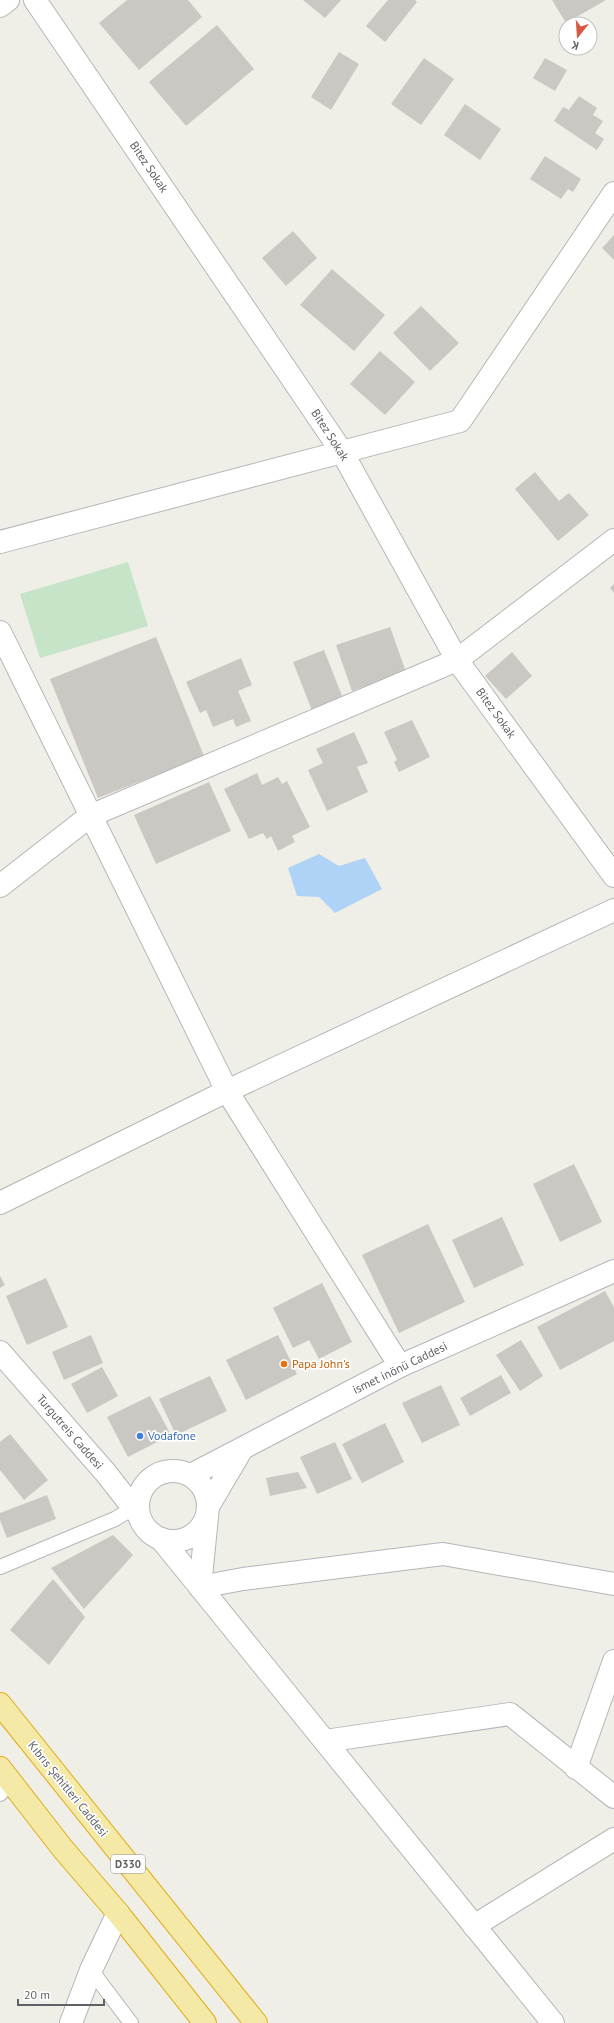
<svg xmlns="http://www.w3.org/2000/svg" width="614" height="2023" font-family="'PT Sans',sans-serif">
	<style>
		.green { fill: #c6e4c8 }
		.water { fill: #afd3f7 }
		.building { fill: #cbc8c4 }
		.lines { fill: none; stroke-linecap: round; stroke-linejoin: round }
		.service-casing { stroke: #b4b6ba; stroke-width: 16 }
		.minor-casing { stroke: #b4b6ba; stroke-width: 24 }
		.tertiary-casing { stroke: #b4b6ba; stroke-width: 24 }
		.trunk-casing { stroke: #dfad17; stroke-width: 24 }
		.service { stroke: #fff; stroke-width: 14 }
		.minor { stroke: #fff; stroke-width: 22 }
		.tertiary { stroke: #fff; stroke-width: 22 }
		.trunk { stroke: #f5e9a7; stroke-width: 22 }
		.food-dot { fill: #e8710a; stroke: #fff; stroke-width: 1.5 }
		.shop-dot { fill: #3f7fe0; stroke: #fff; stroke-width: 1.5 }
		.labels { text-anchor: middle; stroke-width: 3.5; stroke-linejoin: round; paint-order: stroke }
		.shield { fill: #fff; stroke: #8e9094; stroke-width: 1 }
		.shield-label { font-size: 11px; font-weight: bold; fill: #5e6166 }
		.street-label { font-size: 12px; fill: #5e6166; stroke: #fff }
		.food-label { font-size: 12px; fill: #c56008; stroke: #fff; text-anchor: start }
		.shop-label { font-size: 12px; fill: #366cbe; stroke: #fff; text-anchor: start }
	</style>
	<rect width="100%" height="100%" fill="#efeee7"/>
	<!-- green -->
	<path class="green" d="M128 562 148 626 40 658 20 594Z"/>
	<!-- water -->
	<path class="water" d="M319 854 339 866 365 858 382 889 335 913 319 897 297 896 288 868Z"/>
	<!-- building -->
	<g class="building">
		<path d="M127 0H188L202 17 139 70 99 23Z"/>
		<path d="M303 0H341L325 18Z"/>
		<path d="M388 0H415L417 2 385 42 366 26Z"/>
		<path d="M552 0H606L566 23Z"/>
		<path d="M217 25 254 69 186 126 149 82Z"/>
		<path d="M339 52 359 64 331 110 311 97Z"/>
		<path d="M424 58 454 79 421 125 391 104Z"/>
		<path d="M545 58 567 70 555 91 533 78Z"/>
		<path d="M579 96 597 108 593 115 603 121 595 133 604 139 597 150 554 121 563 107 569 110Z"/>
		<path d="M465 104 501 129 480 160 444 135Z"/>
		<path d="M545 156 581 179 573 192 568 189 561 199 530 179Z"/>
		<path d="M293 231 317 258 286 286 262 258Z"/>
		<path d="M614 235V260L602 248Z"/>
		<path d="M332 269 385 315 354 351 300 305Z"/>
		<path d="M421 306 459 343 430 371 393 333Z"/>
		<path d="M380 351 415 382 385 415 350 384Z"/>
		<path d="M535 472 559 501 569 493 589 515 558 541 515 489Z"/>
		<path d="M614 584V593L610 588Z"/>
		<path d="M390 627 406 672 352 691 336 645Z"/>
		<path d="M156 637 204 756 98 798 50 679Z"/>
		<path d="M324 650 344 701 313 713 293 662Z"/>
		<path d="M512 652 532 676 506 699 485 676Z"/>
		<path d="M241 658 252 685 238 691 251 721 236 727 233 719 213 727 206 710 200 713 186 682Z"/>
		<path d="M412 720 430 757 399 772 394 762 397 760 384 732Z"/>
		<path d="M354 732 368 763 357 767 368 792 327 811 308 770 323 763 316 749Z"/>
		<path d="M257 773 262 785 278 777 282 784 287 781 310 827 292 836 295 842 278 851 271 836 267 839 263 833 249 839 224 789Z"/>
		<path d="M209 782 231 831 156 864 134 815Z"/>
		<path d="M574 1164 602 1222 560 1242 533 1184Z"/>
		<path d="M502 1217 524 1265 474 1288 452 1240Z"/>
		<path d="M428 1224 465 1302 399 1333 362 1255Z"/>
		<path d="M0 1276 5 1285 0 1288Z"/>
		<path d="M46 1278 68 1327 27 1345 6 1296Z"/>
		<path d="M322 1283 352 1342 319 1359 309 1340 293 1348 273 1308Z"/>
		<path d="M605 1291 614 1307V1341L560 1370 537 1327Z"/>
		<path d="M91 1335 103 1363 64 1380 52 1352Z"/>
		<path d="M278 1335 297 1374 246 1400 226 1360Z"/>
		<path d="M521 1340 543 1376 520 1391 496 1355Z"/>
		<path d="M102 1367 118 1396 87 1413 71 1384Z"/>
		<path d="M501 1375 511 1393 470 1416 460 1398Z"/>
		<path d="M210 1376 227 1411 176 1435 159 1399Z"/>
		<path d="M441 1385 460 1425 422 1443 402 1403Z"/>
		<path d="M150 1396 171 1435 128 1457 107 1417Z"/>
		<path d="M385 1423 404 1462 362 1483 342 1444Z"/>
		<path d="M10 1434 48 1480 24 1500 0 1470V1442Z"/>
		<path d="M335 1442 352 1479 317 1494 300 1457Z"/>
		<path d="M298 1472 307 1488 270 1496 266 1478Z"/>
		<path d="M47 1495 56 1519 7 1538 0 1520V1513Z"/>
		<path d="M113 1535 133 1555 84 1609 51 1568Z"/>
		<path d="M53 1579 85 1617 49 1665 10 1630Z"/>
	</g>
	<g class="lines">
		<defs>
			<g id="service">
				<path d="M0 1567 115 1519 133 1508"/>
				<path d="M0 1794 11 1781"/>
				<path d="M91 1970 131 2023"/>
			</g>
			<g id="minor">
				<path d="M35 0 342 452 457 660 614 876"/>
				<path d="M0 632 227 1091 400 1366"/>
				<path d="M0 886 90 816 457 660 614 540"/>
				<path d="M0 1203 227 1091 614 910"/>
				<path d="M200 1587 553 2023"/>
				<path d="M325 1741 510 1714 614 1797"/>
				<path d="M576 1768 614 1661"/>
				<path d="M474 1926 614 1839"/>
				<path d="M71 2023 91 1970 118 1913"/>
			</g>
			<g id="tertiary">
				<path d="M0 6 8 0"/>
				<path d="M0 542 460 421 614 193"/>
				<path d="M0 1352 105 1472 138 1514"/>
				<circle cx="173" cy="1506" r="35"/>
				<path d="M191 1475 400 1366 614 1271"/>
				<path d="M209 1505 242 1449"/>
				<path d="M161 1539 200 1587"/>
				<path d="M200 1587 243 1579 443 1554 614 1584"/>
				<path d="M200 1587 207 1517"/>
			</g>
			<g id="trunk">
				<path d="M0 1704 256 2023"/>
				<path d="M0 1768 63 1849 118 1913 205 2023"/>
			</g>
		</defs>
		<!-- service casing -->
		<use href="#service" class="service-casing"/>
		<!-- minor casing -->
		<use href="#minor" class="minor-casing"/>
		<!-- tertiary casing -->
		<use href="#tertiary" class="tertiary-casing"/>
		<!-- trunk casing -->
		<use href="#trunk" class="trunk-casing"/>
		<!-- service -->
		<use href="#service" class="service"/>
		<!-- minor -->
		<use href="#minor" class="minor"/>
		<!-- tertiary -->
		<use href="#tertiary" class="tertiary"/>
		<!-- trunk -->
		<use href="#trunk" class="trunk"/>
	</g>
	<!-- markers -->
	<circle class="food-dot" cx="284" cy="1364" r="4"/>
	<circle class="shop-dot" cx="140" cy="1436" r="4"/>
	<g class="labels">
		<!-- shield labels -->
		<rect class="shield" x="111" y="1855" width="34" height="18" rx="3"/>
		<g class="shield-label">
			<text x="128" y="1868">D330</text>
		</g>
		<!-- street labels -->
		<g class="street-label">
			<text transform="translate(149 167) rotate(56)" y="4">Bitez Sokak</text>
			<text transform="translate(330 435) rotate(57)" y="4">Bitez Sokak</text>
			<text transform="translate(496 713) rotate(54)" y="4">Bitez Sokak</text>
			<text transform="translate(400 1368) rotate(-26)" y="4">ismet inönü Caddesi</text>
			<text transform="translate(70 1432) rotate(49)" y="4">Turgutreis Caddesi</text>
			<text transform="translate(68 1789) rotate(51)" y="4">Kıbrıs Şehitleri Caddesi</text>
		</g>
		<!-- food labels -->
		<g class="food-label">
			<text x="292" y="1368">Papa John's</text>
		</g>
		<!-- shop labels -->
		<g class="shop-label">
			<text x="148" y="1440">Vodafone</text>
		</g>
	</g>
	<!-- north arrow -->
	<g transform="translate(578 36) rotate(197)"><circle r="19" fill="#ffffff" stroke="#bfc0c2"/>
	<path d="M0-3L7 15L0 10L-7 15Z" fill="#d85844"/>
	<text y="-6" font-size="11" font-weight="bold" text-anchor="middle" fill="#5e6166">K</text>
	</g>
	<!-- scale -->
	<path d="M18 1999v6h86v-6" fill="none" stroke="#5e6166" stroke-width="2"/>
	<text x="24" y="1999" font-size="12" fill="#5e6166" stroke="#ffffff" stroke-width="3" paint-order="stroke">20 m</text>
</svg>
